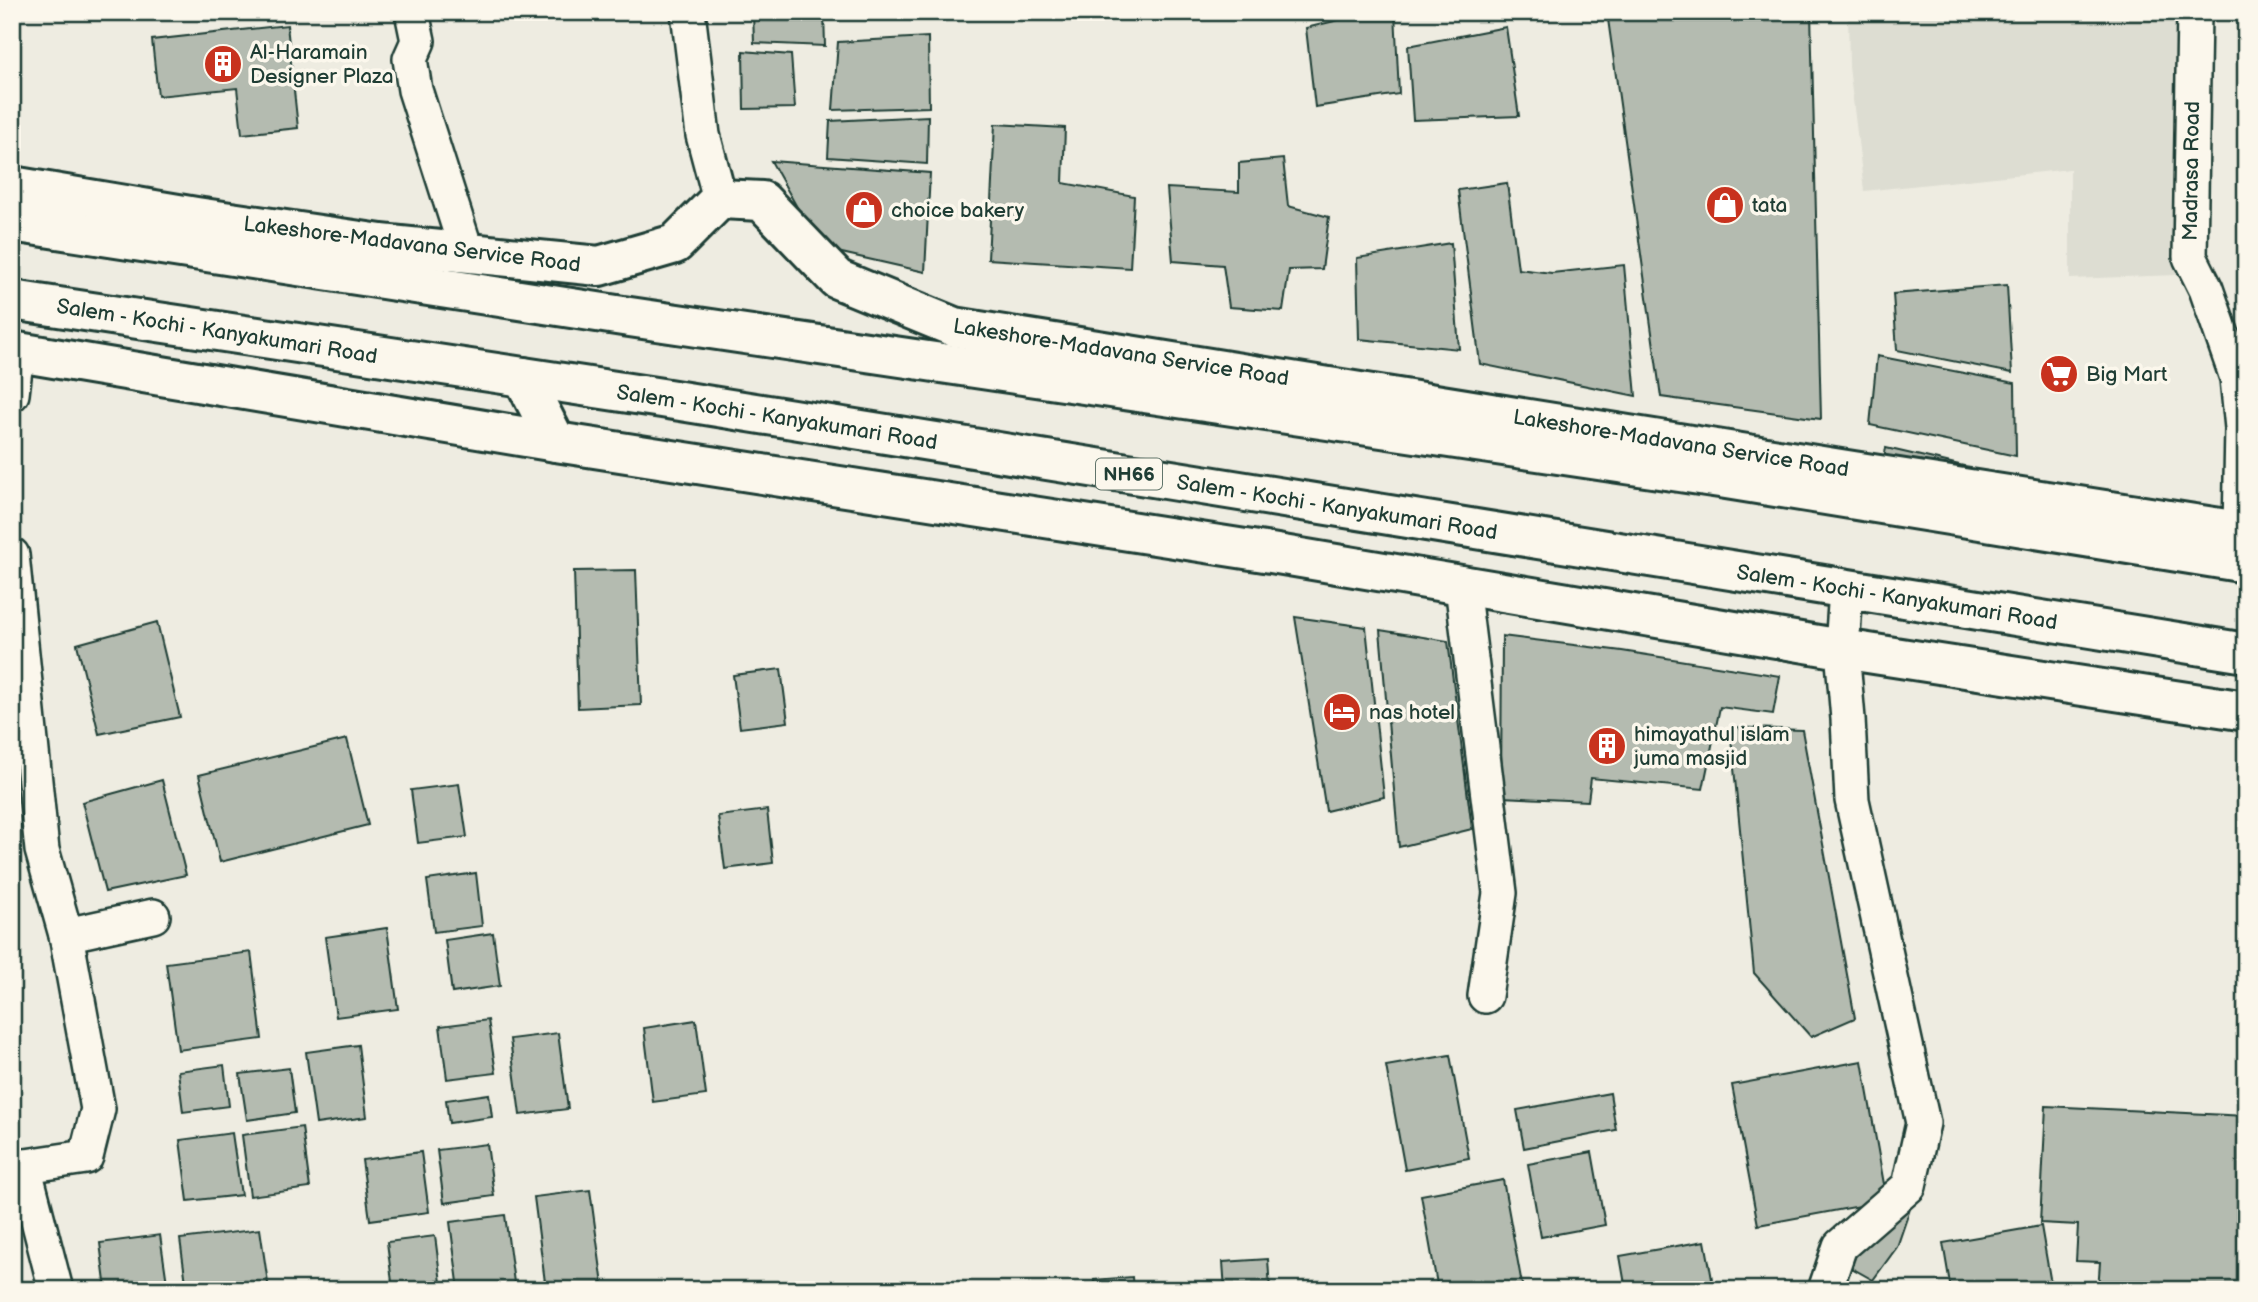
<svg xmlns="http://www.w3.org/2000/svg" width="2258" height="1302" font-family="'Balsamiq Sans',sans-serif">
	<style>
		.built { fill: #ddddd2 }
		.building { fill: #b4bbb0; stroke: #1f3d34; stroke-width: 2 }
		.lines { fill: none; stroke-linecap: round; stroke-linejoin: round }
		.street-casing { stroke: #1f3d34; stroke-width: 38 }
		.secondary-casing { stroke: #1f3d34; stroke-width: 44 }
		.highway-casing { stroke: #1f3d34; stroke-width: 44 }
		.street { stroke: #fbf7ec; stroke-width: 33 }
		.secondary { stroke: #fbf7ec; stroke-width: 38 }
		.highway { stroke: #fbf7ec; stroke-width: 38 }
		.labels { text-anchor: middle; stroke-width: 7; stroke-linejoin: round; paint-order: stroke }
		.shield { fill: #fbf7ec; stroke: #61756b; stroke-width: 2 }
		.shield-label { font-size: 19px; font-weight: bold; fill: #1f3d34 }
		.poi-label { font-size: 21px; fill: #1f3d34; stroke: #fbf7ec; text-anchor: start }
		.street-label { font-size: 21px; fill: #1f3d34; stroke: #fbf7ec }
	</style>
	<rect width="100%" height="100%" fill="#eeece1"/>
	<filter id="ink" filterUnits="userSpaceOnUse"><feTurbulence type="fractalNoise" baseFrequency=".0143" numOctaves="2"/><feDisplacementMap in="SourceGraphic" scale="14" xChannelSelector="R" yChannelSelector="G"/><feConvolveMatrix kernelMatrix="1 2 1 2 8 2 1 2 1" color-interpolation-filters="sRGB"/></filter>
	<g filter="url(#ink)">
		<!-- built -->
		<path class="built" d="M1848 12H2181L2177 275 2070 279V169L1864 191 1849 67Z"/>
		<!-- building -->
		<g class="building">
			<path d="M753 12H824L825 46 754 43Z"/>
			<path d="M1371 12H1395L1399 94 1315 107 1306 28Z"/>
			<path d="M1607 12H1811L1821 419 1661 397Z"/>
			<path d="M287 25 298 128 242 134 237 88 158 96 152 40Z"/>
			<path d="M1506 27 1519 116 1413 120 1408 46Z"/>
			<path d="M928 37 929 107 833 110 838 42Z"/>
			<path d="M743 51 791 55 795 108 744 109Z"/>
			<path d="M928 116 927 164 828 157 830 121Z"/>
			<path d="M995 124 1065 128 1063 183 1134 196 1130 268 988 259Z"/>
			<path d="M1283 159 1288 206 1329 217 1322 269 1289 270 1283 311 1229 307 1223 265 1173 261 1167 188 1239 192V163Z"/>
			<path d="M771 161 930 173 925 272 820 248Z"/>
			<path d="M1507 183 1518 269 1552 273 1624 265 1636 396 1480 364 1458 190Z"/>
			<path d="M1451 243 1459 349 1359 339 1357 258Z"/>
			<path d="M2007 285 2012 373 1897 350 1893 294Z"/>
			<path d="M1877 356 2015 383 2016 456 1870 425Z"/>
			<path d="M1886 448 1964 466 1960 481 1883 462Z"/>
			<path d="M636 570 641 705 578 708 574 571Z"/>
			<path d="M1295 617 1366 627 1384 797 1326 811Z"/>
			<path d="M157 622 180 717 99 734 77 644Z"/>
			<path d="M1380 630 1448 641 1472 829 1399 847Z"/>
			<path d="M1502 636 1622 651 1780 676 1773 714 1720 707 1703 789 1591 778 1588 801 1501 797Z"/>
			<path d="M781 669 788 722 740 728 733 675Z"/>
			<path d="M1730 727 1802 730 1855 1018 1811 1037 1754 973Z"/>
			<path d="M347 739 368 825 220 862 199 775Z"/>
			<path d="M162 780 186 875 105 892 82 802Z"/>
			<path d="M459 784 467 837 418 843 411 790Z"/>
			<path d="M767 810 773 863 725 869 718 816Z"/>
			<path d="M476 873 482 926 434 932 427 880Z"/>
			<path d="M387 928 398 1009 336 1017 325 937Z"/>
			<path d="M493 933 500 986 452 993 445 940Z"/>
			<path d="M251 952 262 1039 178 1050 166 963Z"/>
			<path d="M488 1020 496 1073 447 1079 440 1026Z"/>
			<path d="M696 1020 706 1095 653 1102 644 1028Z"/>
			<path d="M558 1033 568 1109 520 1115 510 1039Z"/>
			<path d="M358 1045 367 1117 316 1124 306 1052Z"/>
			<path d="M1450 1055 1469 1158 1405 1170 1386 1066Z"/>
			<path d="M1862 1061 1887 1201 1758 1225 1732 1085Z"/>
			<path d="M224 1065 229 1106 183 1112 178 1071Z"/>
			<path d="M289 1068 295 1113 247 1120 240 1074Z"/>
			<path d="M1610 1093 1616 1130 1524 1148 1517 1110Z"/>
			<path d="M489 1094 492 1117 449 1123 446 1100Z"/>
			<path d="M2046 1106 2246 1116V1290H2098L2100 1262 2076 1261 2078 1225 2040 1223Z"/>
			<path d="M302 1127 310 1188 250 1196 242 1135Z"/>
			<path d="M232 1133 241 1195 188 1201 180 1140Z"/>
			<path d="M487 1144 494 1196 444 1203 437 1150Z"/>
			<path d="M421 1152 429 1212 370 1220 362 1160Z"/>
			<path d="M1592 1152 1605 1225 1541 1237 1528 1164Z"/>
			<path d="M1503 1180 1523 1290H1438L1421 1195Z"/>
			<path d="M590 1190 603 1285 571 1290H546L534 1197Z"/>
			<path d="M1910 1209 1897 1247 1873 1280 1850 1267 1873 1221Z"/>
			<path d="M505 1215 515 1290H459L450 1222Z"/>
			<path d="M2041 1226 2051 1284 2015 1290H1951L1943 1243Z"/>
			<path d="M260 1229 269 1290H187L180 1239Z"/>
			<path d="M160 1235 168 1290H106L100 1243Z"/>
			<path d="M435 1236 442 1290H393L387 1242Z"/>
			<path d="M1705 1241 1714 1290H1626L1620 1256Z"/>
			<path d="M1268 1259 1270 1290H1225L1223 1262Z"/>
			<path d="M1132 1277 1133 1290H1095L1094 1280Z"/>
		</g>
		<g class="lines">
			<defs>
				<g id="street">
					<path d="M412 12 418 41 410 59 415 90 467 253"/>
					<path d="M688 12 703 135 720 199"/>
					<path d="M2194 12 2190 257 2206 289 2237 378 2242 428 2240 531"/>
					<path d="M12 394 17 352"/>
					<path d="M12 555 42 850 66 935 98 1109 86 1157 12 1168"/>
					<path d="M1462 586 1500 893 1485 996"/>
					<path d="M66 935 153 916"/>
					<path d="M24 1166 56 1290"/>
					<path d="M1825 1290 1840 1246 1909 1186 1923 1123 1852 800 1848 719 1842 649 1846 589"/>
				</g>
				<g id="secondary">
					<path d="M12 186 196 217 381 244 599 266 675 244 720 199 762 201 837 279 954 327 1853 471 2246 532"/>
					<path d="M12 351 556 442 1271 553 1842 649 2246 711"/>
				</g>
				<g id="highway">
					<path d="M12 222 623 316 1720 478 2246 563"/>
					<path d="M12 300 662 398 2246 653"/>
					<path d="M523 377 556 442"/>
				</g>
			</defs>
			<!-- street casing -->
			<use href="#street" class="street-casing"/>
			<!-- secondary casing -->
			<use href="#secondary" class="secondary-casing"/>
			<!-- highway casing -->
			<use href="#highway" class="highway-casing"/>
			<!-- street -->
			<use href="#street" class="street"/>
			<!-- secondary -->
			<use href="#secondary" class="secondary"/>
			<!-- highway -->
			<use href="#highway" class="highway"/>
		</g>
	</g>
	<!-- icons -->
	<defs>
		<symbol id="building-disc" viewBox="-11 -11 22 22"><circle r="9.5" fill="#c8321e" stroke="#fbf7ec"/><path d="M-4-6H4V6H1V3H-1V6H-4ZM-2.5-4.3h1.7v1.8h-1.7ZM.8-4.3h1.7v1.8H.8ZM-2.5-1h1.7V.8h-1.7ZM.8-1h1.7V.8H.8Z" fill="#fff"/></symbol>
		<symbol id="shop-disc" viewBox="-11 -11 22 22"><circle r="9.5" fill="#c8321e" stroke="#fbf7ec"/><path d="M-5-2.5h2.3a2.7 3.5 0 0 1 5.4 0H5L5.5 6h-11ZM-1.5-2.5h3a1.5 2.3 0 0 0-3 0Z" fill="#fff"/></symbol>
		<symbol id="supermarket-disc" viewBox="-11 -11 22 22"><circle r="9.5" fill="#c8321e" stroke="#fbf7ec"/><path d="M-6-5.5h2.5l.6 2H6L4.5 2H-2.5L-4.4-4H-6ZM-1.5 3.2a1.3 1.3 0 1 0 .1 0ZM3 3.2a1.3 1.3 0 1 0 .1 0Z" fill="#fff"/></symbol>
		<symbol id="hotel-disc" viewBox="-11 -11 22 22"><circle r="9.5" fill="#c8321e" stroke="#fbf7ec"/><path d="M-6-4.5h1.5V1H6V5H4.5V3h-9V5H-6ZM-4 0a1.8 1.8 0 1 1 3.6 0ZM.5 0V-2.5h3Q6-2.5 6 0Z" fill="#fff"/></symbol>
	</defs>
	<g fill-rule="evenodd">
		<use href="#building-disc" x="201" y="42" width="44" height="44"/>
		<use href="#shop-disc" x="1703" y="183" width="44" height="44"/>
		<use href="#shop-disc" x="842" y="188" width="44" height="44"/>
		<use href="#supermarket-disc" x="2037" y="352" width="44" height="44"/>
		<use href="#hotel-disc" x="1320" y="690" width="44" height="44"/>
		<use href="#building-disc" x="1585" y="724" width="44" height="44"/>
	</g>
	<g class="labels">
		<!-- shield labels -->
		<rect class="shield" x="1096" y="458.5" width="66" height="31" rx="5"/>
		<g class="shield-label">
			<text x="1129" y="481">NH66</text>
		</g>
		<!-- poi labels -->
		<g class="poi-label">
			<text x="250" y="59">Al-Haramain<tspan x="250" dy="24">Designer Plaza</tspan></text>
			<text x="1752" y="212">tata</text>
			<text x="891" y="217">choice bakery</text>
			<text x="2086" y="381">Big Mart</text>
			<text x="1369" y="719">nas hotel</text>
			<text x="1634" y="741">himayathul islam<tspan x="1634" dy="24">juma masjid</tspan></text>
		</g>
		<!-- street labels -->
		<g class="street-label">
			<text transform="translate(2191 171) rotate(-89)" y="7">Madrasa Road</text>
			<text transform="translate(412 244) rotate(7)" y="7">Lakeshore-Madavana Service Road</text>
			<text transform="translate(217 331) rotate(9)" y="7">Salem - Kochi - Kanyakumari Road</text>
			<text transform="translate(1121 352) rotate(9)" y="7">Lakeshore-Madavana Service Road</text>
			<text transform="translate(777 417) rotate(9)" y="7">Salem - Kochi - Kanyakumari Road</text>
			<text transform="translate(1681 443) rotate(9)" y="7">Lakeshore-Madavana Service Road</text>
			<text transform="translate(1337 507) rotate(9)" y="7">Salem - Kochi - Kanyakumari Road</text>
			<text transform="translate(1897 597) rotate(9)" y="7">Salem - Kochi - Kanyakumari Road</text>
		</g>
	</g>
	<!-- margin -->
	<rect width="2258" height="1302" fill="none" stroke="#fbf7ec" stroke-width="42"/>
	<rect x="21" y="21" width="2216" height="1260" fill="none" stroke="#1f3d34" stroke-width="2.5" filter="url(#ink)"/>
</svg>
